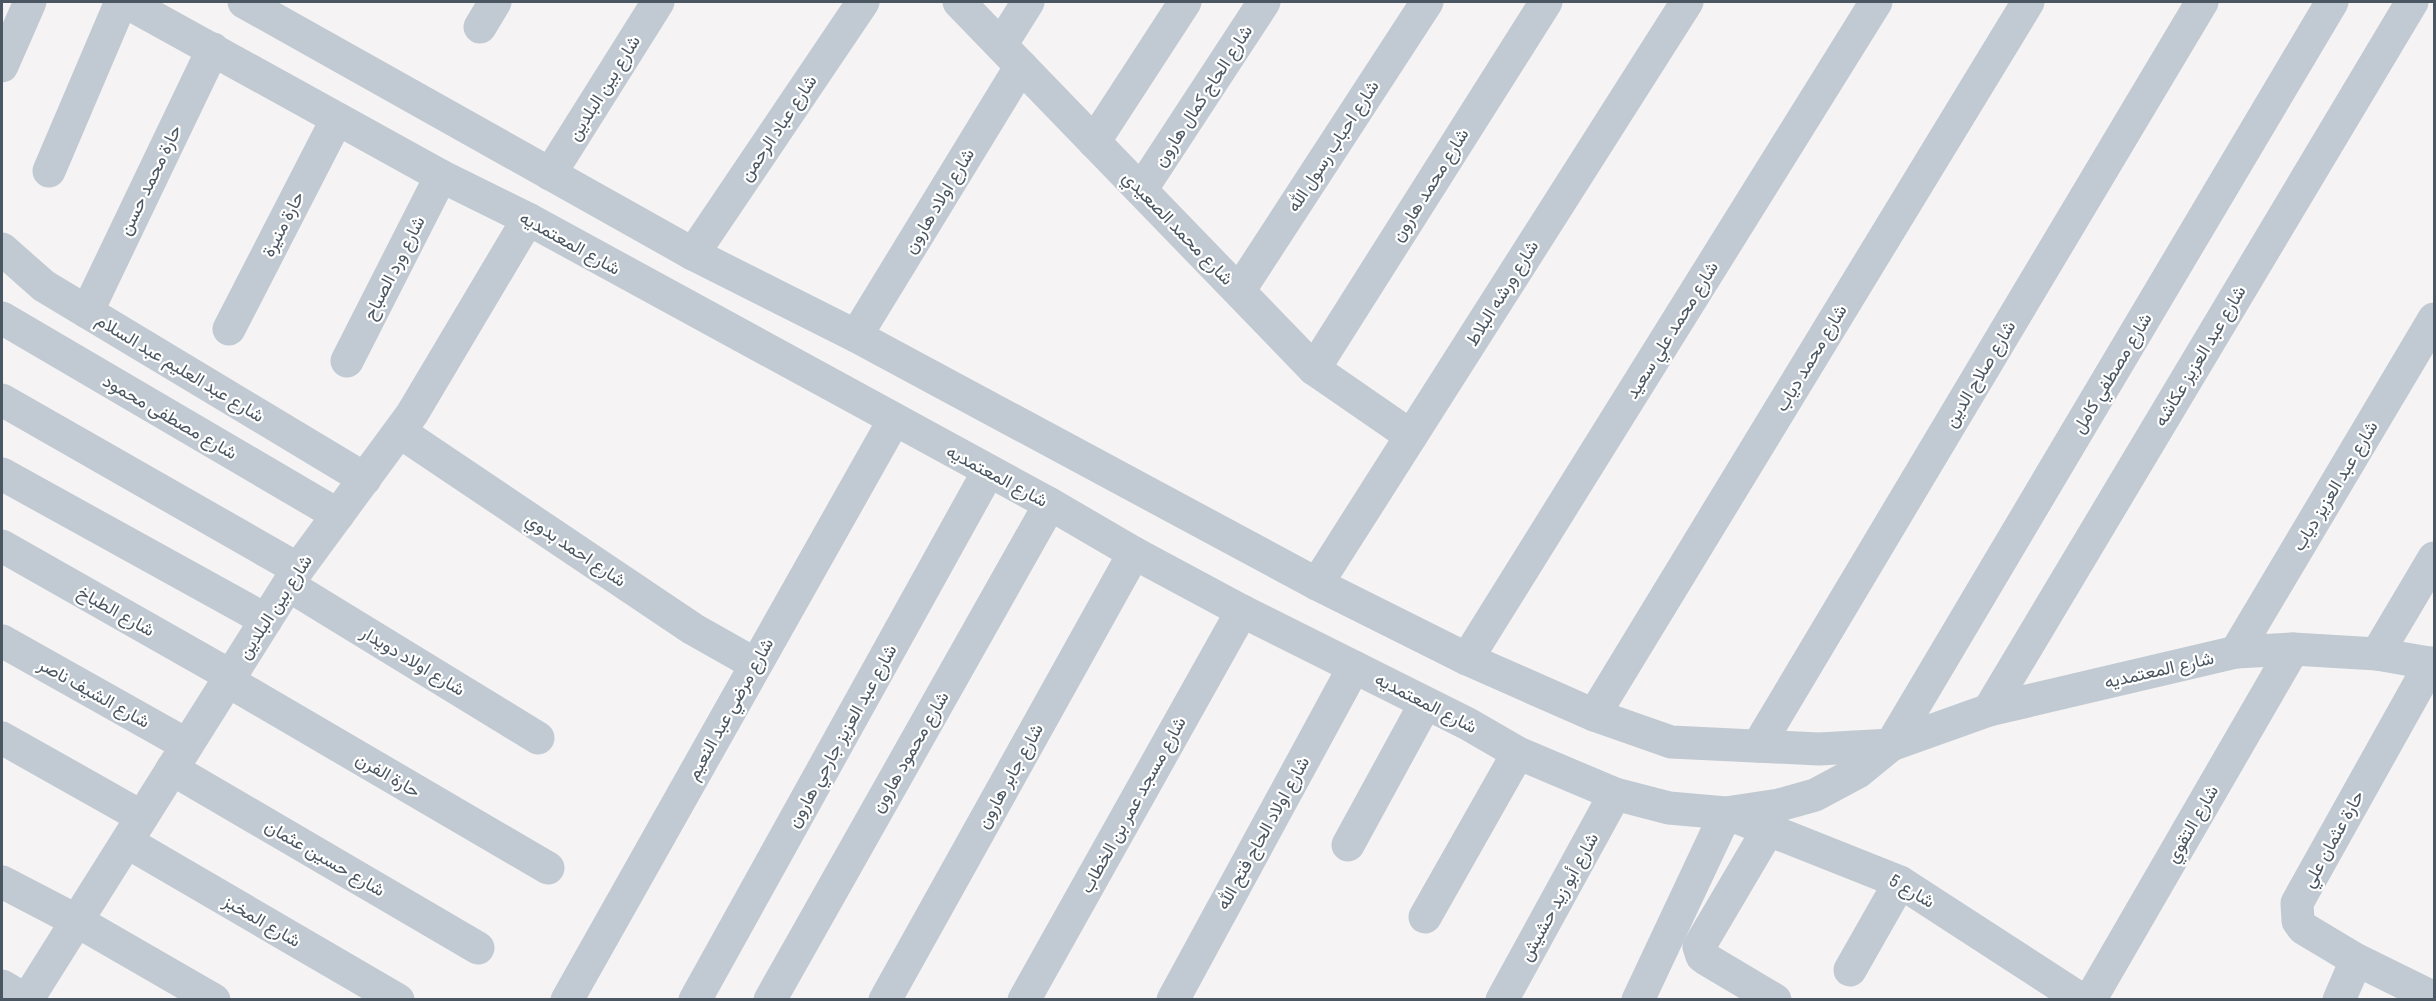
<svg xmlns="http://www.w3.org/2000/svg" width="2436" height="1001" font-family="'Archivo Narrow',Vazirmatn,sans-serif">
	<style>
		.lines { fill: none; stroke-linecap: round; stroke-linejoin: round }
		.street { stroke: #c1cad2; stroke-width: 33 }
		.labels { text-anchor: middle; stroke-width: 4.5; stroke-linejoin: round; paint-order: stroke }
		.street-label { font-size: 18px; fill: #4a5661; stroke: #fff }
	</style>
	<rect width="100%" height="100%" fill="#f5f3f3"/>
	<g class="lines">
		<!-- street -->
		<g class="street">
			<path d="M126 2 441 176 528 219 1050 504 1134 553 1242 611 1468 724 1518 753 1615 794 1669 808 1726 813 1779 805 1815 795 1858 772 1891 745 2332 2"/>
			<path d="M244 2 693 254 856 336 1317 584 1467 659 1594 715 1671 742 1819 749 1891 745 1989 710 2236 652 2293 649 2377 654 2434 664"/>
			<path d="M959 2 1314 369 1411 436"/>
			<path d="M480 27 495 2"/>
			<path d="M1001 45 1028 2"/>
			<path d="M2 66 30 2"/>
			<path d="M1094 142 1185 2"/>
			<path d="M49 171 121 2"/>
			<path d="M550 174 658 2"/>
			<path d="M1141 190 1264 2"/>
			<path d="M2 249 44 286 365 479"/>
			<path d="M693 254 863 2"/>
			<path d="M1239 291 1427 2"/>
			<path d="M87 312 213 49"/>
			<path d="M2 318 338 515"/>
			<path d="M229 329 337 119"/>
			<path d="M856 336 1021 66"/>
			<path d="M347 361 441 176"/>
			<path d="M1314 369 1546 2"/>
			<path d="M2 400 298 569"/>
			<path d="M400 432 693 629 755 664"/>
			<path d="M2 474 266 620"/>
			<path d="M2 546 231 676"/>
			<path d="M1317 584 1687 2"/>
			<path d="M288 585 538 738"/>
			<path d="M2 641 187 745"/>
			<path d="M2236 652 2434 319"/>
			<path d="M2377 654 2434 558"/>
			<path d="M1467 659 1876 2"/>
			<path d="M228 681 548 868"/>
			<path d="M1989 710 2412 2"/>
			<path d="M1594 715 2028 2"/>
			<path d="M2 738 142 817"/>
			<path d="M1758 746 2202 2"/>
			<path d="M172 769 478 948"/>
			<path d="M1768 830 1699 947 1702 956 1706 959 1775 1000"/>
			<path d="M127 842 398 1000"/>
			<path d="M1348 845 1425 704"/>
			<path d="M2 882 77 921 214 1000"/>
			<path d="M1425 917 1518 753"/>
			<path d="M2353 958 2434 998"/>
			<path d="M1850 970 1900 882"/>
			<path d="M2 986 26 1000"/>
			<path d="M27 1000 298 569 412 414 528 219"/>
			<path d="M567 1000 894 420"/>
			<path d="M695 1000 988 472"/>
			<path d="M770 1000 1050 504"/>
			<path d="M885 1000 1134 553"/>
			<path d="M1024 1000 1242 611"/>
			<path d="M1173 1000 1354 667"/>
			<path d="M1502 1000 1615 794"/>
			<path d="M1638 1000 1726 813 1900 882 2082 1000"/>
			<path d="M2090 1000 2293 649"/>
			<path d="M2339 1000 2352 970 2353 958 2303 928 2298 921 2297 903 2431 663"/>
		</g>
	</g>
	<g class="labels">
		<!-- street labels -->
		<g class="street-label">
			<text transform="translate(604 88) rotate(-58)" y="6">شارع بين البلدين</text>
			<text transform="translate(1203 96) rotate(-57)" y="6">شارع الحاج كمال هارون</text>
			<text transform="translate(778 128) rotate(-56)" y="6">شارع عباد الرحمن</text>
			<text transform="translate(1333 146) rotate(-57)" y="6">شارع احباب رسول الله</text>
			<text transform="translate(150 180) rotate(-64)" y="6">حارة محمد حسن</text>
			<text transform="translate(1430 185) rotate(-58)" y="6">شارع محمد هارون</text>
			<text transform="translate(939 201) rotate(-59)" y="6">شارع اولاد هارون</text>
			<text transform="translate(283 224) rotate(-63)" y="6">حارة منيرة</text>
			<text transform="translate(1178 228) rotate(46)" y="6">شارع محمد الصعيدي</text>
			<text transform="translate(570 243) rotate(29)" y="6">شارع المعتمديه</text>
			<text transform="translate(394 268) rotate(-63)" y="6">شارع ورد الصباح</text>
			<text transform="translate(1502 293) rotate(-58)" y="6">شارع ورشه البلاط</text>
			<text transform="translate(1672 330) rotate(-58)" y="6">شارع محمد علي سعيد</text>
			<text transform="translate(2200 356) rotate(-59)" y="6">شارع عبد العزيز عكاشه</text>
			<text transform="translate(1811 358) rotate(-59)" y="6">شارع محمد دياب</text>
			<text transform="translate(180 368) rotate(31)" y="6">شارع عبد العليم عبد السلام</text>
			<text transform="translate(2112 373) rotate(-59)" y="6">شارع مصطفي كامل</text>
			<text transform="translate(1980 374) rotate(-59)" y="6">شارع صلاح الدين</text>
			<text transform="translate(170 417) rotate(30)" y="6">شارع مصطفى محمود</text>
			<text transform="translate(997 476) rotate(28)" y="6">شارع المعتمديه</text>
			<text transform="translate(2335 486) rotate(-59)" y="6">شارع عبد العزيز دياب</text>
			<text transform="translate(576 550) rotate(34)" y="6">شارع احمد بدوي</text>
			<text transform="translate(275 607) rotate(-57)" y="6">شارع بين البلدين</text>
			<text transform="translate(116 611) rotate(29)" y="6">شارع الطباخ</text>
			<text transform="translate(413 661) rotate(31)" y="6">شارع اولاد دويدار</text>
			<text transform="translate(2159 670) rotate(-13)" y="6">شارع المعتمديه</text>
			<text transform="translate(94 693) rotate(29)" y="6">شارع الشيف ناصر</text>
			<text transform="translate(1426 703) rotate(27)" y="6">شارع المعتمديه</text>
			<text transform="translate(730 709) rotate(-61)" y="6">شارع مرضي عبد النعيم</text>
			<text transform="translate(842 736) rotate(-61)" y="6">شارع عبد العزيز جارحي هارون</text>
			<text transform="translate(910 752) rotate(-60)" y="6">شارع محمود هارون</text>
			<text transform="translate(388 775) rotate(30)" y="6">حارة الفرن</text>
			<text transform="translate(1010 776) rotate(-61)" y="6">شارع جابر هارون</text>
			<text transform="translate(1133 805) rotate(-61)" y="6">شارع مسجد عمر بن الخطاب</text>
			<text transform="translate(2192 824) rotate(-60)" y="6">شارع التقوي</text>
			<text transform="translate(1263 833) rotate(-61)" y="6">شارع اولاد الحاج فتح الله</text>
			<text transform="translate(2333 839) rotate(-61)" y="6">حارة عثمان علي</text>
			<text transform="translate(325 858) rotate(30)" y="6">شارع حسين عثمان</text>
			<text transform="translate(1912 891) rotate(30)" y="6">شارع 5</text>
			<text transform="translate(1559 897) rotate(-61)" y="6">شارع أبو زيد حشيش</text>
			<text transform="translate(262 921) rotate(30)" y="6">شارع المخبز</text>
		</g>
	</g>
	<!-- border -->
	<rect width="2436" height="1001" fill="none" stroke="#4a5661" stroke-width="6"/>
</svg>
